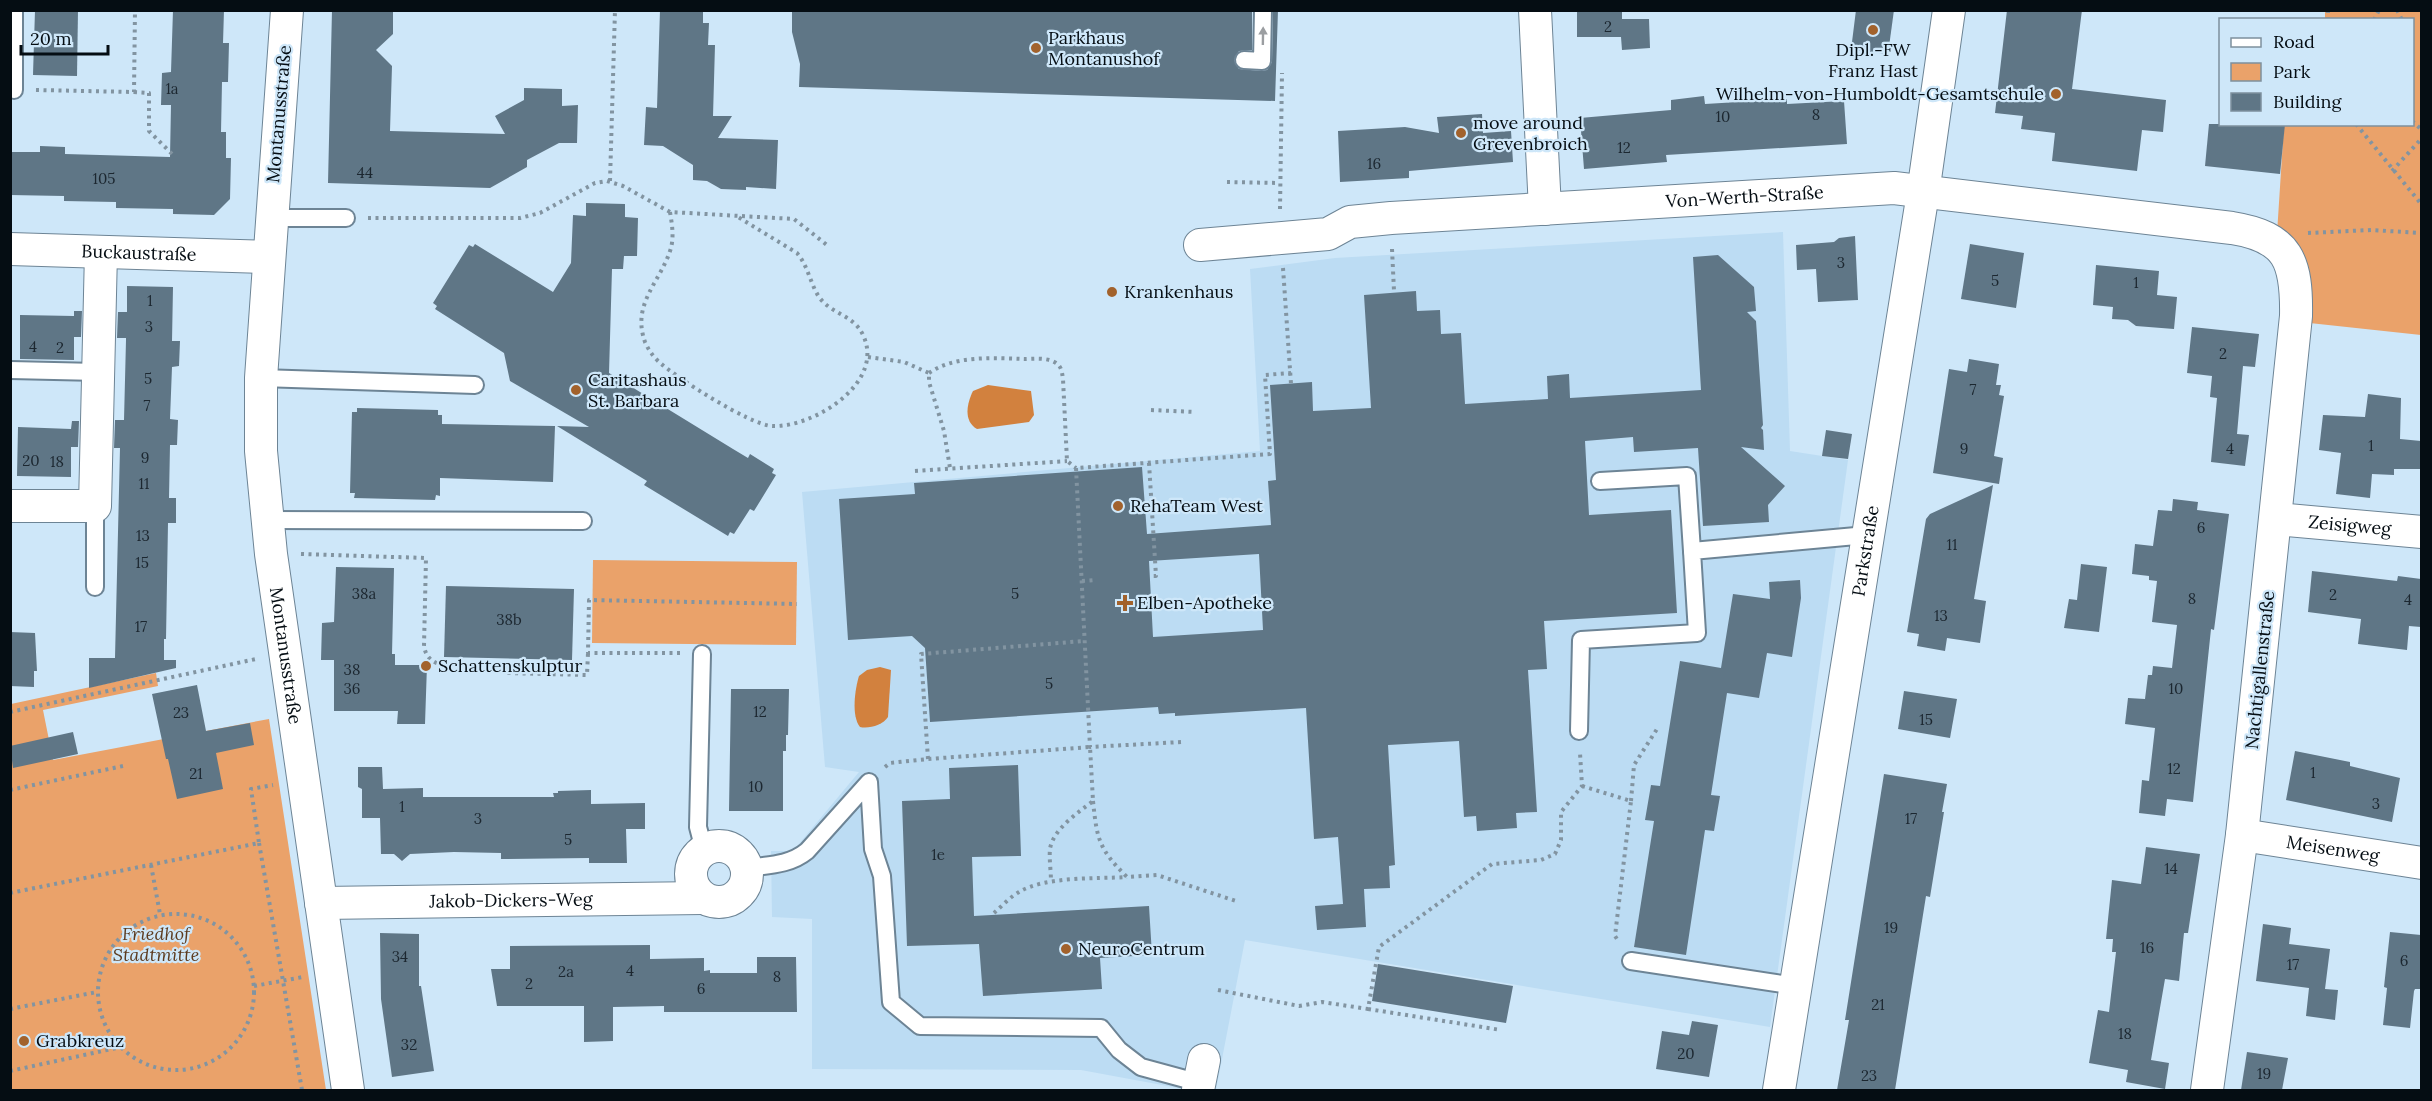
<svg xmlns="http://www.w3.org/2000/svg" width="2432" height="1101" font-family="Lora,serif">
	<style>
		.built { fill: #bcdcf3 }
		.green { fill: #eaa26a }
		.water { fill: #d2813e }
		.building { fill: #5f7686; fill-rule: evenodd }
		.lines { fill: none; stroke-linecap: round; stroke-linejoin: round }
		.lane-casing { stroke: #6d8495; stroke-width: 20 }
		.street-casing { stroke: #6d8495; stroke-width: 34 }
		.path { stroke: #8294a1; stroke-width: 4; stroke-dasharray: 3 4.5; stroke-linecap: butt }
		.lane { stroke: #fff; stroke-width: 16 }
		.street { stroke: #fff; stroke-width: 32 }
		.oneway { fill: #9b9ea1 }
		.poi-dot { fill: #a2622c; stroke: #cee7f9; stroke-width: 2 }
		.labels { text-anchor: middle; stroke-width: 4.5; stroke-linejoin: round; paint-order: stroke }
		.number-label { font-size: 15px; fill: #1c2730 }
		.poi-label { font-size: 18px; fill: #050d13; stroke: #cee7f9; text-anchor: start }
		.street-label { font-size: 18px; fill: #050d13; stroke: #cee7f9 }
		.park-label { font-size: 18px; font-style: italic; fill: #5d3b1f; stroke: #cee7f9 }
	</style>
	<rect width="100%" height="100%" fill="#cee7f9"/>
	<!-- built -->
	<path class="built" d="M1783 232 1790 451 1848 460 1770 1027 1245 940 1216 1090H1189L1081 1070 812 1069V919L772 917 771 851H793L859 772 825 767 802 492 1260 451 1250 269 1335 258Z"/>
	<!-- green -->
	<g class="green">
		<path d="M2325 11H2421V335L2291 321 2276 249 2284 125 2412 124V20L2325 19Z"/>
		<path d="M593 560 797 562 796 645 592 643Z"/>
		<path d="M156 673 158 686 43 710 53 760 269 719 326 1090H11V704Z"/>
	</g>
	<!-- water -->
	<g class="water">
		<path d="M988 385 1031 391 1034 415 1029 422 977 429C963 421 967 403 973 391Z"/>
		<path d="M880 667 891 670 888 717C883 725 869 729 860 727 851 716 855 689 859 676L867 670Z"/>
	</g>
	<!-- building -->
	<g class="building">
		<path d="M35 10H78L77 76 33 75Z"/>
		<path d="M173 10H224L223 43H229L228 82H222L221 132H226V158H231L230 199 214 215 173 214V209L116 208V202L64 201V196L10 195V152H40V146L65 147V154L170 157 171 105H161L162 73 171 72Z"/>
		<path d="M332 10H393V34L376 50 392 66 390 131 505 134 495 116 524 100V88L562 89V106L578 105 577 143H559L527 160V167L490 188 328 183Z"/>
		<path d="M660 10H703V23H709L708 45H715L713 116H732L718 138 778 140 776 189 746 187V190L721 189 707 181 693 180V165L663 146 644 145 646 107 657 108Z"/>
		<path d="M792 10H1252V50L1239 51 1234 60 1239 69 1261 71 1267 70 1272 62 1273 10H1278L1275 101 799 87 800 64 792 32Z"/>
		<path d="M1577 10H1622V19H1649L1650 48 1622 50 1621 37H1577Z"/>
		<path d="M1856 10H1894L1888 54 1851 50Z"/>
		<path d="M2007 10H2082L2072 89 2166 100 2163 132 2142 130 2137 171 2052 161 2055 133 2021 129 2023 116 1995 113Z"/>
		<path d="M1704 96 1705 104 1787 99V104L1844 101 1847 144 1666 155 1667 162 1584 169 1580 118 1671 110V100Z"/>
		<path d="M1482 114 1483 133 1511 131 1513 162 1409 171V178L1340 182 1338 131 1405 127 1439 133 1437 117Z"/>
		<path d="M2209 124H2285L2280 174 2205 166Z"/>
		<path d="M586 203 625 204V217L638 218 637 256H624L623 269H612L609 373 733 449 748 458 750 454 774 469 772 473 776 475 754 511 750 509 734 534 730 532 728 536 644 485 647 481 557 426 589 427 510 381 504 353 435 309 437 306 433 303 469 245 473 247 475 244 553 292 571 263 573 215 586 216Z"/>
		<path d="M1855 236 1858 300 1818 302 1816 269 1797 270 1796 245 1834 242 1839 238Z"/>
		<path d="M1970 244 2024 253 2016 308 1961 299Z"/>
		<path d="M1718 255 1754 287 1756 311 1747 312 1756 321 1763 425 1761 428 1763 430 1764 450 1741 447 1785 486 1768 505 1769 522 1703 526 1698 448 1634 452 1633 437 1585 441 1589 515 1671 510 1677 613 1544 621 1547 669 1528 670 1537 812 1516 813 1517 828 1477 831 1476 816 1464 817 1459 741 1388 745 1395 865 1389 866 1390 888 1364 889 1366 927 1317 930 1315 906 1343 904 1338 837 1314 839 1306 708 1175 716V713L1159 714 1158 707 930 722 925 648 912 636 848 640 839 499 915 494 914 483 1142 467 1147 534 1271 525 1268 481 1276 480 1270 385 1312 382 1313 411 1371 408 1364 295 1416 291 1417 311 1440 310 1441 334 1461 333 1465 404 1548 399 1547 376 1569 374 1570 398 1701 390 1693 257ZM1259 554 1263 630 1153 637 1149 561Z"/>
		<path d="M2096 265 2159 271 2157 295 2177 297 2174 329 2136 326 2128 320 2112 319 2113 307 2093 305Z"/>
		<path d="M127 286 173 287 172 341H180L179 366 172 367 170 419 178 420 177 445H170L169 498H176V523H168L166 639H164V660H176V668L89 688V658H115L120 448H114L115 420H124L126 340V338H117L118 312H127Z"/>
		<path d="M74 311H82L81 337H74V360L20 359V315L74 316Z"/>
		<path d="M2192 327 2259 334 2255 367 2243 366 2237 434 2249 435 2245 466 2211 462 2217 398 2210 397 2212 376 2187 373Z"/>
		<path d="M1969 359 1999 364 1996 385H2001L1999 395 2004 396 1994 456 2003 458 1999 484 1933 473 1949 369 1967 372Z"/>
		<path d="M2368 394 2401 398 2400 439 2421 441V469H2394V475L2372 474 2370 498 2336 494 2341 453 2319 450 2323 415 2365 417Z"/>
		<path d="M357 408 438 410V415H442V424L555 426 553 482 440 478V496L436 495 435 500 354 498 355 493H350L352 412H357Z"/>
		<path d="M72 421H79L78 447H71V477L17 476 18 427 71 429Z"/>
		<path d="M1826 430 1852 434 1848 459 1822 456Z"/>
		<path d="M1993 485 1974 599 1986 601 1980 643 1947 638 1945 651 1917 646 1919 634 1907 632 1926 519 1930 514Z"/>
		<path d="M2173 499 2198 502 2197 510 2229 514 2214 630 2211 629 2193 802 2167 799 2165 816 2139 813 2142 780 2149 781 2155 728 2125 724 2128 698 2145 699 2148 675H2152L2153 666 2172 668 2177 625 2152 622 2157 581 2149 580V576L2132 574 2135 544 2153 546 2158 510 2172 511Z"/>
		<path d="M2081 564 2107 567 2099 632 2064 628 2069 599 2077 600Z"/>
		<path d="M336 567 394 568 392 654H395V665H427L425 724H397L398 711H334V660H321L322 623 334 622Z"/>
		<path d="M2312 571 2397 581 2398 576 2421 579V627L2409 626 2407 650 2358 644 2361 619 2308 612Z"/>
		<path d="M1800 580 1801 598 1792 657 1767 653 1759 698 1727 693 1711 795 1720 796 1714 831 1705 830 1686 955 1634 947 1654 821 1645 820 1651 785 1660 786 1680 661 1721 668 1733 594 1770 599 1769 582Z"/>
		<path d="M446 586 574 589 572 660 444 657Z"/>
		<path d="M10 632 35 633 37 671H34V687L10 686Z"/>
		<path d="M197 685 206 731 250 723 254 745 216 753 223 789 177 799 168 759H166L152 694Z"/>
		<path d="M731 689H789L788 735H786V751H783V811H729Z"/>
		<path d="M1904 691 1957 699 1950 738 1898 729Z"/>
		<path d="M73 732 78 754 13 768 10 746Z"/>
		<path d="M2295 751 2350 762V766L2400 778 2392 822 2286 800Z"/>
		<path d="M1018 765 1021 856 972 857 974 916 1149 906 1152 955 1100 958 1102 989 983 996 979 944 907 946 902 801 950 799 949 768Z"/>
		<path d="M358 767H382L383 789 423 788V797H554L553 793H558V791L591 790V804L645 803V829H626L627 863H589V858L501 859V853L454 852 410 854 402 861 394 854H381L380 818H362V789L358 787Z"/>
		<path d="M1884 774 1947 784 1942 812H1944L1930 897 1926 896 1895 1090H1837L1849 1020H1845Z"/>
		<path d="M2146 847 2200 854 2188 933H2184L2179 981 2165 979 2151 1060 2169 1063 2165 1089 2126 1082 2128 1070 2089 1063 2098 1010 2109 1012 2116 952H2112L2113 939H2106L2112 880 2141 884Z"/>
		<path d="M2263 924 2291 928 2289 944 2330 949 2325 989 2338 990 2335 1020 2306 1016 2309 988 2256 981Z"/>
		<path d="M2390 932 2421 935V989H2415L2414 991 2410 1028 2383 1025 2387 988 2384 987Z"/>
		<path d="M380 933 419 934V986H421L434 1071 392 1077 381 999Z"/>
		<path d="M650 945V959L704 958V971L710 970V973H757V957H796L797 1012H664V1006L613 1007V1041L584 1042V1006H497L491 969H510V946Z"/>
		<path d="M1378 964 1513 986 1506 1023 1372 1001Z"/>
		<path d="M1692 1021 1718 1025 1709 1077 1656 1069 1662 1031 1689 1035Z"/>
		<path d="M2247 1052 2288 1058 2282 1090H2241Z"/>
	</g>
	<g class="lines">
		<defs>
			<g id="lane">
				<path d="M14 10V90"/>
				<path d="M1244 60 1262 61 1263 10"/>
				<path d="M271 218H346"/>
				<path d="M10 370 98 372"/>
				<path d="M261 378 475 385"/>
				<path d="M1600 481 1687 476 1692 551"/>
				<path d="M95 506V587"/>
				<path d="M267 520 583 521"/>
				<path d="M702 654 698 827 704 850"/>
				<path d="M1579 731 1581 640 1697 633 1692 551 1867 535"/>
				<path d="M747 868C769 865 790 865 807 851L869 782 873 849 882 876 891 1002 920 1026 1101 1028 1119 1050 1141 1067 1200 1083"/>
				<path d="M1631 961 1796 986"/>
			</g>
			<g id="street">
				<path id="s1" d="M287 10 261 378V451L271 554 348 1090"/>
				<path d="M1535 10 1545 209"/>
				<path id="s2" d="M1200 245 1328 234 1350 222 1391 218 1894 188 2232 228C2289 237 2297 262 2296 316L2242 835 2207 1090"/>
				<path id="s3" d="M10 249 268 257"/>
				<path d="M10 506H95L101 252"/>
				<path id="s4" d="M2276 519 2422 532"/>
				<path id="s5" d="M2242 835 2422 863"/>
				<circle cx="719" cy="874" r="28"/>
				<path id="s6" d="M321 903 703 898"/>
				<path d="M1198 1090 1204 1060"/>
				<path id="s7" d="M1779 1090 1923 193 1949 10"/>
			</g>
		</defs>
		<!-- lane casing -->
		<use href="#lane" class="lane-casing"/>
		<!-- street casing -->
		<use href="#street" class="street-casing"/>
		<!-- path -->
		<g class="path">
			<path d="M2328 10V20"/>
			<path d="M2397 10 2402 20"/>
			<path d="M2374 20 2379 10"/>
			<path d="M36 90 134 92 135 10"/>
			<path d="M134 92 149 93V131L173 155"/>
			<path d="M2412 121 2422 130"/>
			<path d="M2356 124 2422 205"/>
			<path d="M2392 171 2422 138"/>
			<path d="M610 181 615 10"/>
			<path d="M1227 182 1279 183"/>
			<path d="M1280 209 1282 73"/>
			<path d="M670 212C672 224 674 236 671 248 661 282 631 303 645 342 648 349 652 355 658 361 675 377 750 425 772 426 813 428 886 383 863 335 854 315 831 314 819 297 810 283 808 266 797 253L738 217"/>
			<path d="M368 218H520L540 213 595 183 607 181 623 186 670 212 794 219 827 245"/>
			<path d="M2308 233 2371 230 2422 233"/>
			<path d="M1392 249 1394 291"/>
			<path d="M1283 268 1291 384"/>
			<path d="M868 357 904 362 929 373V382L944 431 950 468"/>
			<path d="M929 373C955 355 993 358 1024 359 1033 359 1047 357 1056 363 1062 367 1062 373 1063 379L1067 461 1076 468"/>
			<path d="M1151 410 1195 412"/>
			<path d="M1149 463 1156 576H1150"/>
			<path d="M915 471 1067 461"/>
			<path d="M301 554 426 558 424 646C429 680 483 659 506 673L587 675 588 653"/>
			<path d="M1082 581 1095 580"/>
			<path d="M680 653H588L589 600 797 604"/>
			<path d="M10 712 256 659"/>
			<path d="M1181 742 1090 747 1076 468 1270 454 1265 375 1291 373"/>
			<path d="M928 759 921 654 1084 641"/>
			<path d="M885 767 890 763 928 759 1090 747 1093 801C1079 812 1053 829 1050 849 1049 859 1051 871 1051 882"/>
			<path d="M1582 786 1631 801 1615 936 1619 942"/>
			<path d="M10 790 123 766"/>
			<path d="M1093 801C1097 840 1099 849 1127 877L1157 875 1236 901"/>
			<path d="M1631 801 1634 765 1657 729"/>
			<path d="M259 843 302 1090"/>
			<path d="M151 865 160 914"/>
			<path d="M10 893 259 843 251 789 273 785"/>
			<path d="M994 913C1002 906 1010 897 1019 892 1046 876 1095 879 1127 877"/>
			<circle cx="176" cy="992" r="78"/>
			<path d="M254 986 303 977"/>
			<path d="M1218 990 1299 1006 1322 1002 1368 1009 1379 947 1492 864 1541 860 1555 854 1561 840V812L1582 786 1580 753"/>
			<path d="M10 1009 97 992"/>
			<path d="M1368 1009 1501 1030"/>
			<path d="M10 1071 121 1047"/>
		</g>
		<!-- lane -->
		<use href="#lane" class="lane"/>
		<!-- street -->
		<use href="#street" class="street"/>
	</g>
	<!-- one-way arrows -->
	<defs><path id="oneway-solid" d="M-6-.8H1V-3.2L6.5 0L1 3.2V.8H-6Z" transform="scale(1.5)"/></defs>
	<use class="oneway" href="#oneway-solid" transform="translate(1263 36) rotate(-89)"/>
	<!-- markers -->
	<g class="poi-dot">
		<circle cx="1873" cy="30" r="6"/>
		<circle cx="1036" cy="48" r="6"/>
		<circle cx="2056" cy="94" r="6"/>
		<circle cx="1461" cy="133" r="6"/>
		<circle cx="1112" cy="292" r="6"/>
		<circle cx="576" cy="390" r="6"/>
		<circle cx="1118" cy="506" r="6"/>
		<path d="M1122 594h6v6h6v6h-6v6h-6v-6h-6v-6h6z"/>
		<circle cx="426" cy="666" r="6"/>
		<circle cx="1066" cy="949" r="6"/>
		<circle cx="24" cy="1041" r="6"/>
	</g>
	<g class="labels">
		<!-- number labels -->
		<g class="number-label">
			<text x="1608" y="32">2</text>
			<text x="172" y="94">1a</text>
			<text x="1816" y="120">8</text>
			<text x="1723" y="122">10</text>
			<text x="1624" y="153">12</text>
			<text x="1374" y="169">16</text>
			<text x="365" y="178">44</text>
			<text x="104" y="184">105</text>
			<text x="1841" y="268">3</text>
			<text x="1995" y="286">5</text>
			<text x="2136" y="288">1</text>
			<text x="150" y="306">1</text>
			<text x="149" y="332">3</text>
			<text x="33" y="352">4</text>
			<text x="60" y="353">2</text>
			<text x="2223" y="359">2</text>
			<text x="148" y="384">5</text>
			<text x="1973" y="395">7</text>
			<text x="147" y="411">7</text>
			<text x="2371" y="451">1</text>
			<text x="1964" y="454">9</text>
			<text x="2230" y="454">4</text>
			<text x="145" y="463">9</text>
			<text x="31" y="466">20</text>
			<text x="57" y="467">18</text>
			<text x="144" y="489">11</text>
			<text x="2201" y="533">6</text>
			<text x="143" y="541">13</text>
			<text x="1952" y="550">11</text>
			<text x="142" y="568">15</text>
			<text x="364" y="599">38a</text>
			<text x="1015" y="599">5</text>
			<text x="2333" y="600">2</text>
			<text x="2192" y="604">8</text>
			<text x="2408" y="605">4</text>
			<text x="1941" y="621">13</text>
			<text x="509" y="625">38b</text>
			<text x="141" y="632">17</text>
			<text x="352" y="675">38</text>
			<text x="1049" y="689">5</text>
			<text x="352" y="694">36</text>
			<text x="2176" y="694">10</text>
			<text x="760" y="717">12</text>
			<text x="181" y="718">23</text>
			<text x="1926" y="725">15</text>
			<text x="2174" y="774">12</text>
			<text x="2313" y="778">1</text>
			<text x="196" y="779">21</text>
			<text x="756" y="792">10</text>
			<text x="2376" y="809">3</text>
			<text x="402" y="812">1</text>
			<text x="478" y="824">3</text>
			<text x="1911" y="824">17</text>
			<text x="568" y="845">5</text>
			<text x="938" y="860">1e</text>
			<text x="2171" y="874">14</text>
			<text x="1891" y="933">19</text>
			<text x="2147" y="953">16</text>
			<text x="400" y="962">34</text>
			<text x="2404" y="966">6</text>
			<text x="2293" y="970">17</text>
			<text x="630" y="976">4</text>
			<text x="566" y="977">2a</text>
			<text x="777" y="982">8</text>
			<text x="529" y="989">2</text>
			<text x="701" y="994">6</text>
			<text x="1878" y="1010">21</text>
			<text x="2125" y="1039">18</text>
			<text x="409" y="1050">32</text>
			<text x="1686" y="1059">20</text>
			<text x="2264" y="1079">19</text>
			<text x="1869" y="1081">23</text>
		</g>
		<!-- poi labels -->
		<g class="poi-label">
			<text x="1048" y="44">Parkhaus<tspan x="1048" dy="21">Montanushof</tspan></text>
			<text x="1873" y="56" text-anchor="middle">Dipl.-FW<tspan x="1873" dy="21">Franz Hast</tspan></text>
			<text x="2044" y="100" text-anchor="end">Wilhelm-von-Humboldt-Gesamtschule</text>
			<text x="1473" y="129">move around<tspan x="1473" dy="21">Grevenbroich</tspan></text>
			<text x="1124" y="298">Krankenhaus</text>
			<text x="588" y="386">Caritashaus<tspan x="588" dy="21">St. Barbara</tspan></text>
			<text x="1130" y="512">RehaTeam West</text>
			<text x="1137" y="609">Elben-Apotheke</text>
			<text x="438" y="672">Schattenskulptur</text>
			<text x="1078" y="955">NeuroCentrum</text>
			<text x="36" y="1047">Grabkreuz</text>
		</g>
		<!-- street labels -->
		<g class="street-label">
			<text transform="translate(279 114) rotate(-85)" y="6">Montanusstraße</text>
			<text dy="6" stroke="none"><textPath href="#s2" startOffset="549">Von-Werth-Straße</textPath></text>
			<text dy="6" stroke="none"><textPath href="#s3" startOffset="129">Buckaustraße</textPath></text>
			<text dy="6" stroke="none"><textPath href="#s4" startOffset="74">Zeisigweg</textPath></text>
			<text dy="6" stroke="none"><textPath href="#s7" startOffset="546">Parkstraße</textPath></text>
			<text dy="6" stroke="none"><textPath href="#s1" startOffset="648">Montanusstraße</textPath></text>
			<text transform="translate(2260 670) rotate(-84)" y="6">Nachtigallenstraße</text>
			<text dy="6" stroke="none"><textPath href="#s5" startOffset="92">Meisenweg</textPath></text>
			<text dy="6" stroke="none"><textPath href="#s6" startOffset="190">Jakob-Dickers-Weg</textPath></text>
		</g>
		<!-- park labels -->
		<g class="park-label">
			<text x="156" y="940">Friedhof<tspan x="156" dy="21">Stadtmitte</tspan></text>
		</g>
	</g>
	<!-- border -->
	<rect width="2432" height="1101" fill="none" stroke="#050d13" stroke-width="24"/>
	<!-- legend -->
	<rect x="2219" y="18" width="195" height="108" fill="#cee7f9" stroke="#7e909d" stroke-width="1.5"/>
	<rect x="2231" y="38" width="30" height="9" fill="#ffffff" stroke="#7e909d" stroke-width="1.5"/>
	<text x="2273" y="48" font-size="18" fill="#050d13">Road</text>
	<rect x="2231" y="63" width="30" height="18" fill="#eaa26a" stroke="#7e909d" stroke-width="1.5"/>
	<text x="2273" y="78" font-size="18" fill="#050d13">Park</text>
	<rect x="2231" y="93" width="30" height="18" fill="#5f7686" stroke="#7e909d" stroke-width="1.5"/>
	<text x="2273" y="108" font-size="18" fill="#050d13">Building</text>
	<!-- scale -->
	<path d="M21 45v9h87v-9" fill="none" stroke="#050d13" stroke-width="3"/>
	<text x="30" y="45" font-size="18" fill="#050d13" stroke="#cee7f9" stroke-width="4.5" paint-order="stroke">20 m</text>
</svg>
